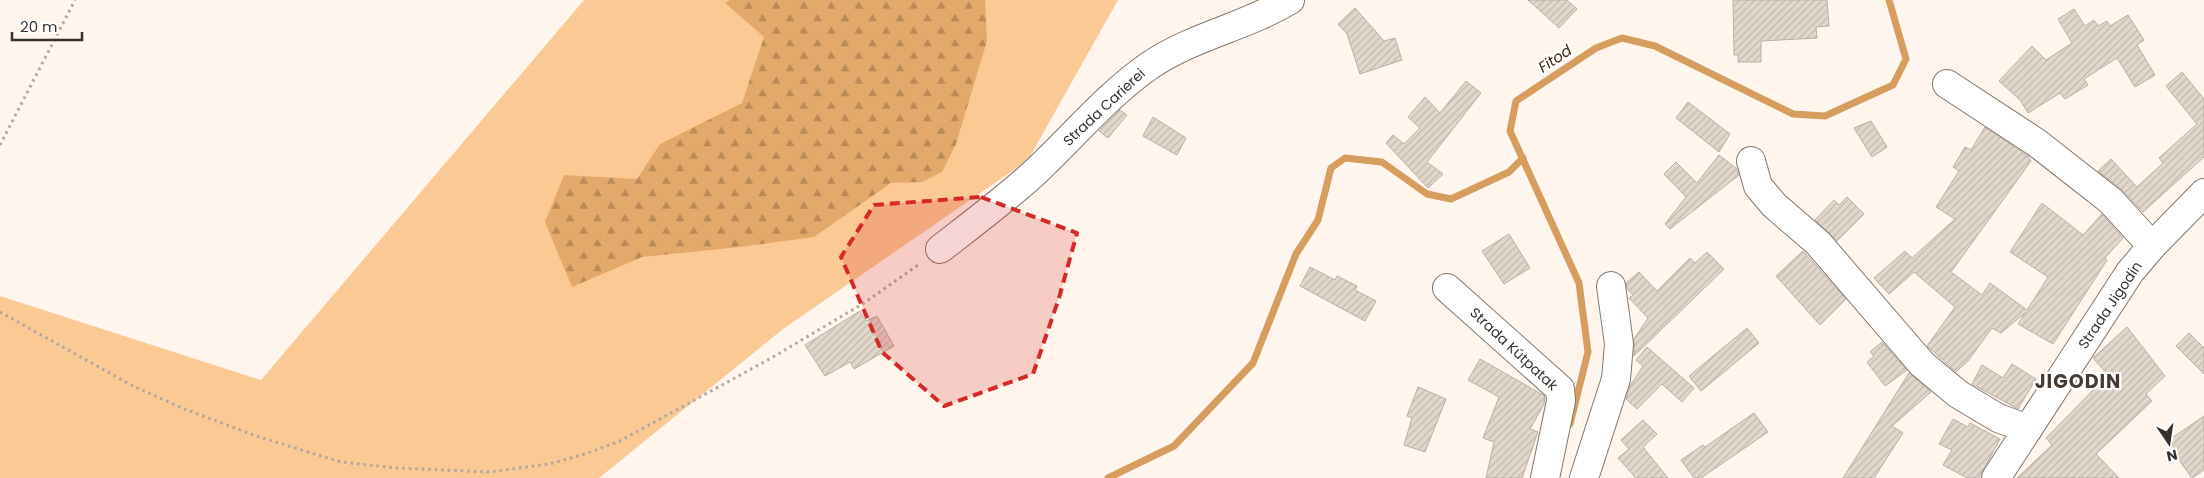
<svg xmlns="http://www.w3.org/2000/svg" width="2204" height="478" font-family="Poppins,sans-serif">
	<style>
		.green { fill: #fbc994 }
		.forest { fill: url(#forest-firs) }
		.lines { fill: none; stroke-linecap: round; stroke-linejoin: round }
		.stream { stroke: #d69d5e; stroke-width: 7 }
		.building { fill: url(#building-hatch); stroke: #baafa4 }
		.minor-casing { stroke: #82776d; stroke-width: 30 }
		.path { stroke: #afa7a0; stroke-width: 3; stroke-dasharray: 2.5 4; stroke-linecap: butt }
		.minor { stroke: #fff; stroke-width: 28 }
		.marked { fill: #d62828; fill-opacity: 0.2; stroke: #d62828; stroke-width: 4; stroke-dasharray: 10 6; stroke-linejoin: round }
		.labels { text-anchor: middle; stroke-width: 4.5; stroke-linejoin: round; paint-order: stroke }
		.street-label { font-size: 14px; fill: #35312d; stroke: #fff }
		.water-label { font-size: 15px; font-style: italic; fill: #41290d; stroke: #fff }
		.district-label { font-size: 19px; font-weight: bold; letter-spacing: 1px; fill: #433a31; stroke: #fff }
	</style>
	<defs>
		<pattern id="forest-firs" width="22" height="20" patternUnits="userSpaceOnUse" patternTransform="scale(1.25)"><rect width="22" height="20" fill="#e3a96a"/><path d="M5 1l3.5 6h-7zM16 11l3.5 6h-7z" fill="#b98a58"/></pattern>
		<pattern id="building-hatch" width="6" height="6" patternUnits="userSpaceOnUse" patternTransform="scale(1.25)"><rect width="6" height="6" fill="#e2d7cb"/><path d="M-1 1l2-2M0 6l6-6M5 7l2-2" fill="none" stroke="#c2b9af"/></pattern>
	</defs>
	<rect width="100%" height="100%" fill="#fff5ec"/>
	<!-- green -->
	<path class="green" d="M584 0H1118L1028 160 783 329 599 478H0V296L261 380Z"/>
	<!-- forest -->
	<path class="forest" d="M730 0H985L987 41 956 144 942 172 922 182 891 183 814 237 740 247 642 257 572 287 545 222 564 175 637 179 660 144 742 103 764 37 725 3Z"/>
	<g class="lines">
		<!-- stream -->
		<g class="stream">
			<path d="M1570 424 1588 352 1579 283 1510 131 1516 101 1596 48 1622 38 1655 46 1793 114 1825 116 1893 85 1906 59 1889 0"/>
			<path d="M1108 478 1174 446 1253 363 1296 254 1318 220 1331 168 1345 158 1382 162 1427 194 1451 199 1509 172 1523 158"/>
		</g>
	</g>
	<!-- building -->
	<g class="building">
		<path d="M1528 0H1567L1577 9 1559 28Z"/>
		<path d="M1733 0H1827L1829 26 1816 27 1817 38 1761 41V62H1738V55H1734Z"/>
		<path d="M1355 8 1384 41 1395 38 1402 60 1360 74 1347 34 1338 24Z"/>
		<path d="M2074 9 2085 26 2094 20 2098 26 2107 21 2110 26 2128 15 2144 40 2137 45 2155 75 2135 87 2117 58 2084 79 2088 85 2065 99 2060 93 2028 113 2020 100 1999 81 2032 46 2046 60 2072 43 2058 19Z"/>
		<path d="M2182 72 2204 99V157L2143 212 2121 189 2098 171 2111 159 2137 187 2163 163 2159 158 2197 124 2166 86Z"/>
		<path d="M1466 81 1481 93 1427 162 1443 174 1428 188 1386 143 1393 135 1404 144 1420 128 1408 117 1425 97 1440 113Z"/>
		<path d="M1688 102 1730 134 1719 152 1676 118Z"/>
		<path d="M1120 110 1127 115 1108 138 1099 131Z"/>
		<path d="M1153 117 1186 138 1177 155 1143 136Z"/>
		<path d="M1871 121 1887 147 1872 157 1854 128Z"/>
		<path d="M1985 127 2028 156 2031 161 1951 272 1982 295 1990 283 2027 310 2048 277 2010 252 2042 203 2083 235 2102 214 2123 238 2105 258 2107 260 2053 344 2018 324 2025 313 2001 333 1992 328 1968 361 1956 372 1927 346 1955 307 1914 272 1889 294 1874 278 1905 251 1912 258 1955 219 1936 207 1959 171 1953 167 1965 147 1971 150Z"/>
		<path d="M1719 155 1737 169 1739 175 1670 229 1665 224 1686 197 1664 174 1676 162 1697 183Z"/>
		<path d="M1847 197 1864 214 1837 241 1815 220 1834 200 1839 205Z"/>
		<path d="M1509 234 1530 268 1504 284 1482 251Z"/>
		<path d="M1803 251 1846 299 1820 325 1776 276Z"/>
		<path d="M1707 252 1724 269 1634 356V339L1648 318 1629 298 1633 295 1627 289 1626 283 1639 272 1657 291 1690 258 1695 263Z"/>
		<path d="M1310 267 1335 280 1337 276 1357 286 1355 290 1376 301 1365 321 1300 286Z"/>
		<path d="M860 311 866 321 877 316 894 346 854 369 850 362 825 376 805 345Z"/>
		<path d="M2127 327 2165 376 2146 394 2152 401 2096 454 2119 478H2017L2052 445 2046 438 2108 375 2093 358Z"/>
		<path d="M1747 328 1759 343 1701 391 1689 376Z"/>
		<path d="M2189 333 2204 348V374L2176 346Z"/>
		<path d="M1882 342 1907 370 1885 386 1867 362 1874 356 1870 352Z"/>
		<path d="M1647 347 1694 388 1682 402 1662 384 1637 409 1626 399 1630 386 1643 366 1636 360Z"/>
		<path d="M1480 359 1545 396 1544 404 1530 429 1538 432 1522 478H1486L1494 442 1483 438 1499 397 1468 380Z"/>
		<path d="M2012 364 2036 379 2018 409 1972 384 1982 365 2003 378Z"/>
		<path d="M1909 373 1931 392 1892 426 1903 433 1874 478H1843Z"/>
		<path d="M1418 387 1446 399 1425 452 1404 445 1412 418 1407 416Z"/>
		<path d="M1754 413 1768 432 1701 478H1694L1681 460 1703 445 1705 447Z"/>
		<path d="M2204 416V470L2192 478 2166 442Z"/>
		<path d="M1953 419 1968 427 1970 423 2000 439 1979 478H1967L1943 465 1952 450 1939 444Z"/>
		<path d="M1643 420 1657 434 1643 447 1668 478H1636L1618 458 1629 449 1621 440Z"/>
	</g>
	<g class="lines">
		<defs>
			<g id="minor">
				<path d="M1947 84 2037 143 2111 201 2152 246"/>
				<path d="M1751 161 1758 186 1774 205 1818 243 1922 364 1958 394 1998 418 2028 429"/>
				<path d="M940 249C971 225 1003 201 1032 175 1071 139 1106 96 1149 66 1193 36 1245 27 1290 0"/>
				<path d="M1447 288 1560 389 1561 401 1545 478"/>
				<path d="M1584 478 1616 379 1619 344 1611 286"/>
				<path d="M1996 478 2130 272 2152 246 2204 193"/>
			</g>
		</defs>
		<!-- minor casing -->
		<use href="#minor" class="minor-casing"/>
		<!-- path -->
		<g class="path">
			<path d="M0 145 75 0"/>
			<path d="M0 312 133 386 182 408 256 436 341 462 396 468 490 472 549 464 585 454 620 441 773 357 864 303 921 263"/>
		</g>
		<!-- minor -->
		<use href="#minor" class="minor"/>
	</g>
	<!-- marked area -->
	<path class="marked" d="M981 197 1077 233 1059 298 1033 374 944 406 882 352 841 257 874 205Z"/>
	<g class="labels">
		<!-- street labels -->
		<g class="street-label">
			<text transform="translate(1104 107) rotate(-43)" y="5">Strada Carierei</text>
			<text transform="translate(2110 305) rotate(-56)" y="5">Strada Jigodin</text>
			<text transform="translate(1514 349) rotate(43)" y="5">Strada Kútpatak</text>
		</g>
		<!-- water labels -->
		<g class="water-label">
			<text transform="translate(1555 59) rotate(-34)" y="5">Fitod</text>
		</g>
		<!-- district labels -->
		<g class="district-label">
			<text x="2078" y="388">JIGODIN</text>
		</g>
	</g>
	<!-- north arrow -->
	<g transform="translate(2169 443) rotate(167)" stroke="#ffffff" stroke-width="4" paint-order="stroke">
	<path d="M0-4L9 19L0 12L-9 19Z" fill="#35312d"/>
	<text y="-8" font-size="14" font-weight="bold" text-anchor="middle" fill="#35312d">N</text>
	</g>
	<!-- scale -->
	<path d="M12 32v8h70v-8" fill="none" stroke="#35312d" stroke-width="2.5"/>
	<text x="20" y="32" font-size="15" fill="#35312d" stroke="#ffffff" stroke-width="4" paint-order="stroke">20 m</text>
</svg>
